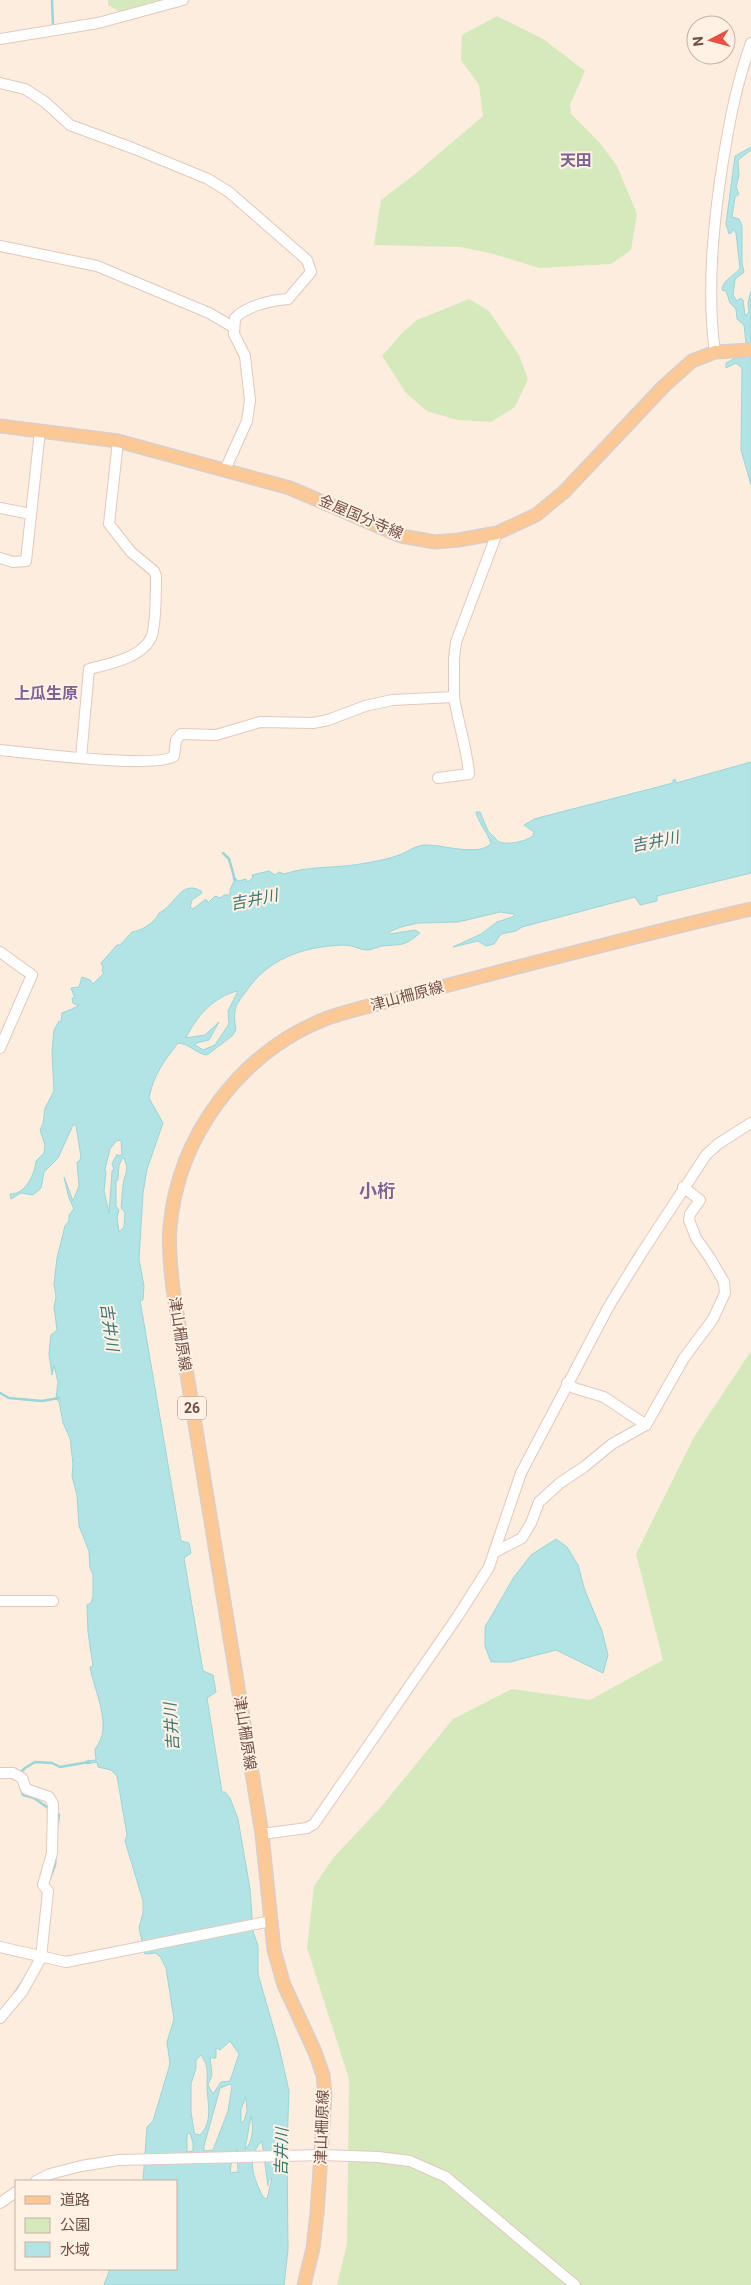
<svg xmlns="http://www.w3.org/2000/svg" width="751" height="2285" font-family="Roboto,'Noto Sans JP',sans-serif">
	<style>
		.green { fill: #d5e9bd }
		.water { fill: #b3e4e5; stroke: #9ad5d7; fill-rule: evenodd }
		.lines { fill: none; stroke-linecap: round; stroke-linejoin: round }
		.stream { stroke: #9ad5d7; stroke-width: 2.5 }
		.minor-casing { stroke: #e2c9be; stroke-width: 12 }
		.major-casing { stroke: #d8cecb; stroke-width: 15 }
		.minor { stroke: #fff; stroke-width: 10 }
		.major { stroke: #fcc895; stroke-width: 12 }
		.labels { text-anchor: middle; stroke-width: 4; stroke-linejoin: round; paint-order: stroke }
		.shield { fill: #fff1e4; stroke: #9c8076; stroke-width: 1 }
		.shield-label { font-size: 14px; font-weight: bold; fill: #725047 }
		.street-label { font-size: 15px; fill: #725047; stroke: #fff1e4 }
		.neighbourhood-label { font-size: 16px; font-weight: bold; fill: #7d6296; stroke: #fff1e4 }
		.water-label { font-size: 16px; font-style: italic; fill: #3b7678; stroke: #fff1e4 }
		.quarter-label { font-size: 18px; font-weight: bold; fill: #7d6296; stroke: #fff1e4 }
	</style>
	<rect width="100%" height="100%" fill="#fcedde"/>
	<!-- green -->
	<g class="green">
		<path d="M108 0H168L120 12 108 5Z"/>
		<path d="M497 16 543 39 585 71 570 105 571 114 599 142 617 166 637 214 631 250 611 264 540 268 490 253 460 247 374 245 381 200 414 175 483 116 479 85 461 60 462 35Z"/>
		<path d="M469 299 489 311 519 355 528 379 515 407 491 422 457 420 427 411 406 393 382 356 403 332 417 320Z"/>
		<path d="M751 1351V2285H337L347 2244 349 2079 307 1948 314 1886 334 1857 381 1807 453 1719 512 1689 590 1700 663 1660 636 1554 694 1437Z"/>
	</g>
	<!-- water -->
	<g class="water">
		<path d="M751 147V150L738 160 739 175 736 187 739 194 735 197 732 217 739 219 742 226V263L744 272 735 279 733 295 737 301 741 298 743 300 745 316 749 312 748 303 751 291V485L741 450 742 368 736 363 726 368V363L743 354 746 343 744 325 737 319 736 309 730 303 726 291 722 290C723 279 735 276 740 268L736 233 733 229 731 233 729 234 726 224 735 156Z"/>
		<path d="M751 762V873L657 896V901L640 905 635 897 522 927 516 931 501 934 494 944 486 946 478 941 453 947 481 934 497 922 515 916 514 914 500 912 458 922 418 923 401 927 389 932 390 934 415 930 420 933C403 947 403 944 382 946 377 947 372 950 367 950 360 950 352 945 345 945 308 946 273 956 250 986 236 1005 232 1007 236 1030L232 1036 207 1055C197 1054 188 1043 178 1043 164 1061 153 1076 149 1098L163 1123 147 1169 143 1193 139 1259 144 1286 143 1300H140L181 1541 189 1543 191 1553 184 1558 203 1671 213 1675 216 1692 207 1698 222 1792H225L230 1798 238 1819 250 1889 253 1931 258 1946V1974L279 2047 289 2091 287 2145 288 2250 284 2285H104L110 2269H176V2181H143L147 2127 153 2121 170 2064 167 2042 174 2019 166 1968 161 1958 156 1953 145 1954 139 1928 143 1913V1901L125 1841 127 1835 117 1776 111 1770 98 1767 97 1762 86 1764V1761L96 1760 95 1749C114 1727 94 1691 90 1667L93 1666 88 1632 87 1605 91 1603 93 1596V1574L90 1568 89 1551 79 1526 77 1495 72 1476 73 1464 70 1438 63 1423 59 1401 56 1399 58 1382 54 1365 52 1375 49 1354 50 1343 51 1335 57 1330 54 1307 56 1297 54 1284 57 1258 65 1226 69 1221V1215L74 1209 69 1198 64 1177 73 1201 79 1186 77 1162H79L81 1157 76 1125H73L58 1158 44 1172 41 1188 33 1195 21 1193 11 1199 10 1194C25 1195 35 1174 36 1161L44 1153 45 1145 40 1130 43 1124 45 1108 54 1091 52 1052 54 1030 59 1021 61 1022 62 1013 79 1006 73 1003 72 998H75L71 988 79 987 82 977 90 980 93 984 104 973 102 971 103 967 101 963 117 945H120L132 932C141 931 156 922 159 913 175 906 181 879 201 891L202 893 192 900 190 907 193 909 206 899 208 903 215 896 220 898 224 895H230V890L234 881 233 877 239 881 246 879 247 882 253 878 252 875 269 871 275 875 279 872 284 874C311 865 338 869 366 863 377 861 389 859 399 855 408 852 414 846 424 845 442 844 476 857 491 844 488 832 479 825 476 812H480L488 831 499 842C509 845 524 842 533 836L534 832 524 825 534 819 673 783V780L675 779 676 783ZM238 991 228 1011 229 1024 215 1045 203 1050 195 1045 196 1043 209 1040 219 1022 205 1035 186 1038C195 1018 214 996 238 991ZM121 1140 122 1154 119 1156 117 1154 112 1164 114 1169 112 1171 109 1213 104 1191 106 1173 105 1169 110 1149 116 1141ZM123 1157C131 1171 124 1173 123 1186 122 1193 122 1200 121 1208L125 1212 124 1227 119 1232 117 1217 119 1210 116 1206V1181L118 1180 119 1165ZM230 2041 239 2054 230 2081 221 2082 213 2094 208 2085 212 2075 210 2058H216V2048L220 2050ZM201 2055C209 2066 207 2072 207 2085 207 2102 214 2121 200 2135L195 2134 194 2131 191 2112V2084L196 2068V2060ZM230 2084 232 2086 228 2111 213 2150 204 2151V2146L219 2092 220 2088ZM246 2097 247 2111 244 2121 241 2123V2109ZM251 2116C254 2126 253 2143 245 2149ZM190 2133 193 2143V2151L187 2152V2134ZM262 2141 268 2186V2181L272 2178 267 2199 263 2197C254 2179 245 2158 262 2141ZM237 2149 238 2172 230 2173 231 2165Z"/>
		<path d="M556 1539 567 1547 578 1565 585 1591 602 1631 608 1655 603 1673 556 1650 510 1662H491L485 1646V1627L514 1577 531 1555Z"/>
	</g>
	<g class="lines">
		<!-- stream -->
		<g class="stream">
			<path d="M52 0 53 26"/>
			<path d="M223 853 229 859 235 880"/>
			<path d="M0 1393 9 1398 42 1401 59 1398"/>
			<path d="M20 1773 25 1768 35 1762 52 1763 60 1767 89 1762"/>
			<path d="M20 1786 23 1795 34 1798 51 1810"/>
			<path d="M56 1812 59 1815 57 1828"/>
			<path d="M49 1881 55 1865 56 1853"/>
			<path d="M15 1993 24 1979"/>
		</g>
		<defs>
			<g id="minor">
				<path d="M0 39 98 23 183 0"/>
				<path d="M0 83 25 89 45 102 70 125 135 149 208 179 229 192 307 260 311 272 288 299C271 300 247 306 235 318L234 334 245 356 250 400 247 421 225 470"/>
				<path d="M0 246 97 266 209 313 233 327"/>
				<path d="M715 352C707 296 712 237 720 181 727 134 735 87 751 43"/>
				<path d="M0 508 31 514"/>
				<path d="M0 558 13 562 26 561 40 431"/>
				<path d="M0 750C28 753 158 769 174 756L176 740 181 734 216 735 260 722 313 723 328 720 365 706 392 700 454 697V659L456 642 497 533"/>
				<path d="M81 758 89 669C109 664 141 658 151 638 156 627 156 589 156 576L154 571 131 552 109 524 118 441"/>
				<path d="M438 778 469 774C467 748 458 723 454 697"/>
				<path d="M0 952 32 975 0 1048"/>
				<path d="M567 1383 574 1388 604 1397 646 1425"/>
				<path d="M495 1552 522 1538 531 1523 539 1502 560 1483 584 1467 612 1444 646 1425 684 1358 713 1319 725 1293 724 1282 710 1258 696 1238 689 1220 690 1214 700 1200 683 1187"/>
				<path d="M0 1601H53"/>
				<path d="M0 1773H13L22 1778 26 1789 49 1797 53 1804 52 1853 43 1885 48 1891 41 1958 22 1992 0 2018"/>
				<path d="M262 1834 307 1828 314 1824 458 1616 489 1567 521 1473 609 1306 641 1254 706 1155 718 1144 751 1123"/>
				<path d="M0 1947 66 1962 271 1921"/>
				<path d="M36 2181 50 2174 81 2166 119 2160 322 2155 378 2157 410 2161 446 2177 575 2285"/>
				<path d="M0 2203 16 2192"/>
			</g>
			<g id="major">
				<path d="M0 426 118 441 290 488 401 536 435 542 459 540 497 533 536 515 564 492 664 386 692 361 715 352 751 350"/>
				<path d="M304 2285 313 2248 317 2213 325 2095 323 2075 315 2052 284 1985 274 1950 262 1834 173 1289C171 1269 168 1248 170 1227 178 1136 240 1053 325 1019 347 1011 370 1006 392 1000 429 990 465 981 502 971 585 950 667 928 751 909"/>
			</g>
		</defs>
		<!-- minor casing -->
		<use href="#minor" class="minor-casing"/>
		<!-- major casing -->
		<use href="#major" class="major-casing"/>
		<!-- minor -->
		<use href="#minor" class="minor"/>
		<!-- major -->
		<use href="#major" class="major"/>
	</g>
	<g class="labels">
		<!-- shield labels -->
		<rect class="shield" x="178" y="1396.5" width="28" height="23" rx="4"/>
		<g class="shield-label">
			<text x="192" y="1413">26</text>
		</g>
		<!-- street labels -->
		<g class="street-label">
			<text transform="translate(361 517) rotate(23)" y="5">金屋国分寺線</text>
			<text transform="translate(407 996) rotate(-15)" y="5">津山柵原線</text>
			<text transform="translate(180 1334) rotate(81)" y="5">津山柵原線</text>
			<text transform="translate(245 1733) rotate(81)" y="5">津山柵原線</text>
			<text transform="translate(322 2127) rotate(-88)" y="5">津山柵原線</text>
		</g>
		<!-- neighbourhood labels -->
		<g class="neighbourhood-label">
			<text x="576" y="166">天田</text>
			<text x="46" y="699">上瓜生原</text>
		</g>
		<!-- water labels -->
		<g class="water-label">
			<text transform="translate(655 841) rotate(-11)" y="6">吉井川</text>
			<text transform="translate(254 899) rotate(-11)" y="6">吉井川</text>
			<text transform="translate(110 1327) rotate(82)" y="6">吉井川</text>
			<text transform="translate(171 1727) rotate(-94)" y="6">吉井川</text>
			<text transform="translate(281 2152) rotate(-89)" y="6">吉井川</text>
		</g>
		<!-- quarter labels -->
		<g class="quarter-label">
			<text x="377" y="1197">小桁</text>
		</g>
	</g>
	<!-- legend -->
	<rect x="15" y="2180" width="162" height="90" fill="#fff1e4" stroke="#c7b1a5"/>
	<rect x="25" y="2196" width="25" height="8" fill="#fcc895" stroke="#c7b1a5"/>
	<text x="60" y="2205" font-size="15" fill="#725047">道路</text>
	<rect x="25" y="2218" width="25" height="15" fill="#d5e9bd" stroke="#c7b1a5"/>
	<text x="60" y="2230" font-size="15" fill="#725047">公園</text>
	<rect x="25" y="2242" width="25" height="15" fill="#b3e4e5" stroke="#c7b1a5"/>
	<text x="60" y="2255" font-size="15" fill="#725047">水域</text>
	<!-- north arrow -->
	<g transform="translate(711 40) rotate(264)"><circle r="24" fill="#fff1e4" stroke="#c7b1a5"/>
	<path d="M0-4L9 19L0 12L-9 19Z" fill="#e85041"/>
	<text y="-8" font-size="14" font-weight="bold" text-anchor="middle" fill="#725047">N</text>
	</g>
</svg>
